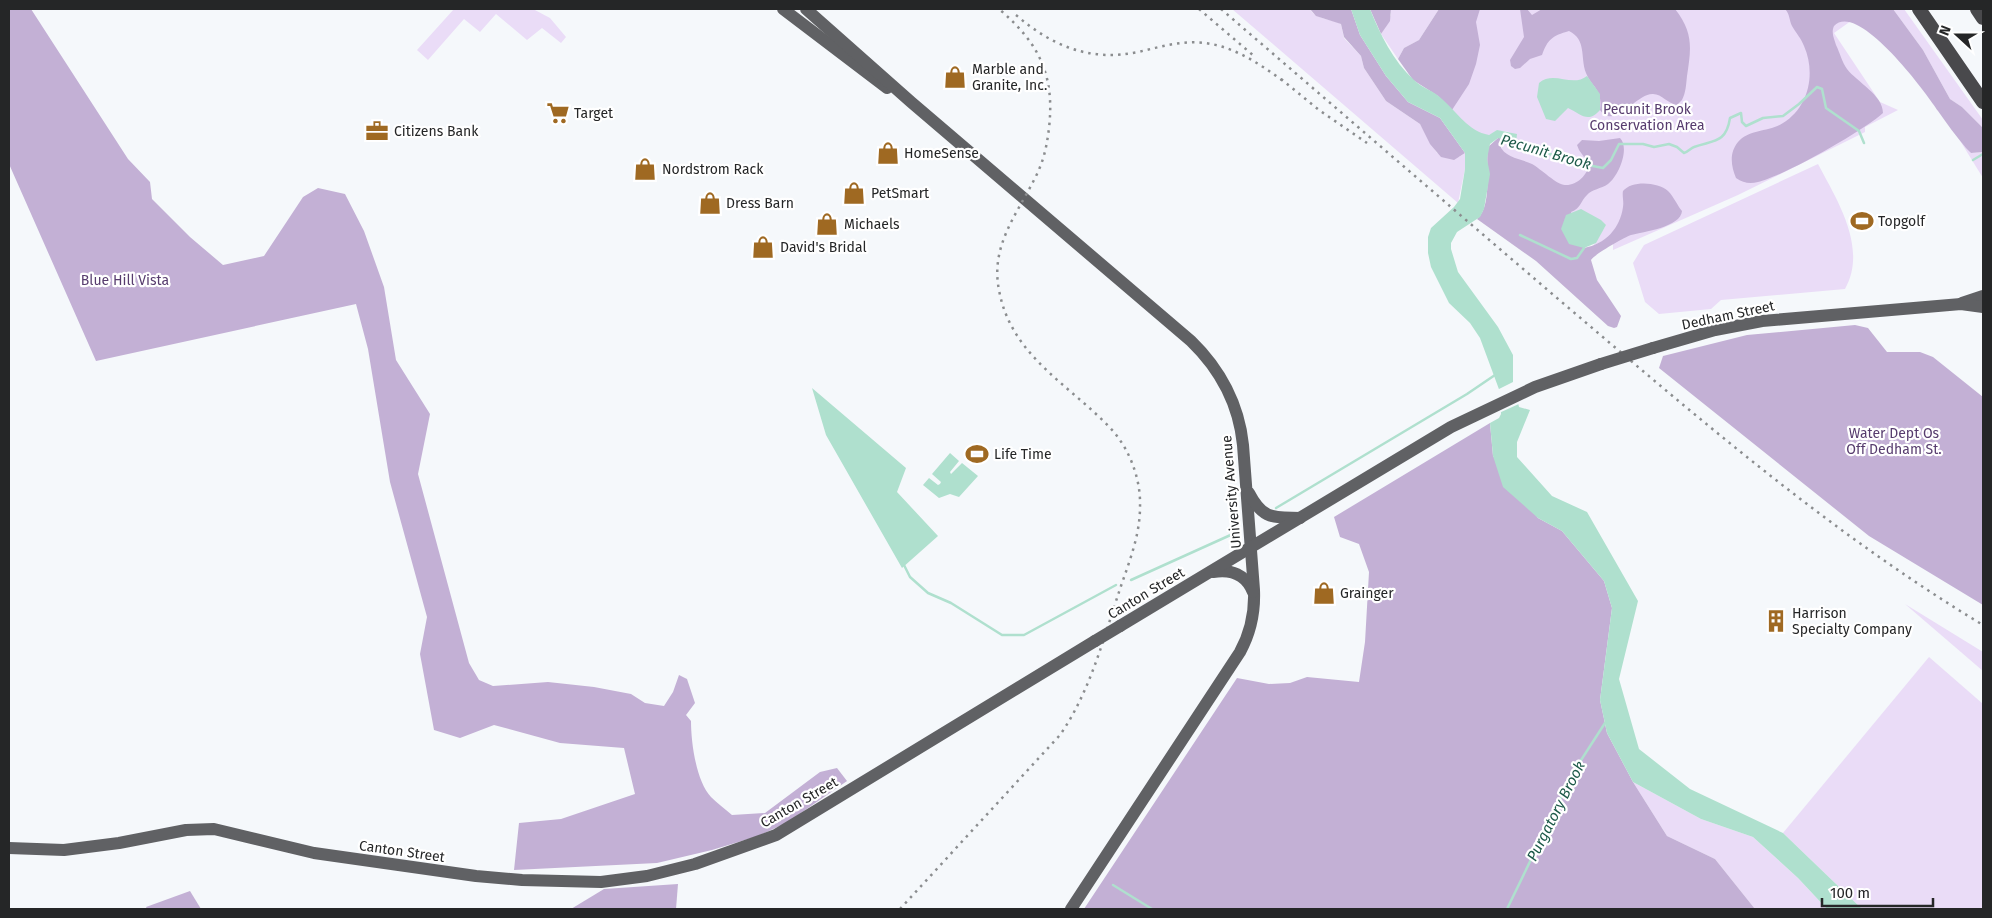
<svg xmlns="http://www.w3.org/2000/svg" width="1992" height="918" font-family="'Fira Sans',sans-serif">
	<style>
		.green { fill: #eadcf7 }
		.forest { fill: #c3b0d5 }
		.water { fill: #afe0ce }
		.pier { fill: #f5f8fb }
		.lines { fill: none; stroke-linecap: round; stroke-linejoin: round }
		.stream { stroke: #afe0ce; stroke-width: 2.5 }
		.major { stroke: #606164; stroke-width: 12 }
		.highway { stroke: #49494c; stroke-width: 14 }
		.rail { stroke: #8b8d8f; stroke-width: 2.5; stroke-dasharray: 2.5 5; stroke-linecap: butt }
		.major-bridge { stroke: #606164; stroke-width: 12 }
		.labels { text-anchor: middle; stroke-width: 4.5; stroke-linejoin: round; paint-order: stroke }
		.poi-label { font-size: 14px; fill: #252627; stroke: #fff; text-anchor: start }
		.park-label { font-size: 14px; fill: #573c6e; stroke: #fff }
		.street-label { font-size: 14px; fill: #252627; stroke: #fff }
		.water-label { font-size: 15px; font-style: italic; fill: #1d5a49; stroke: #fff }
	</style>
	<rect width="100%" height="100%" fill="#f5f8fb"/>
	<!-- green -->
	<g class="green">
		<path d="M454 9H533L550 18 566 37 561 43 542 28 527 40 496 14 480 32 464 19 428 60 417 50Z"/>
		<path d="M1232 9H1310C1315 19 1331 19 1341 24L1344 38 1361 56 1364 68 1386 101 1420 124 1437 153 1459 157 1465 153V169L1458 203Z"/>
		<path d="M1391 9H1439L1419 40 1404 48 1398 59 1381 34 1391 15Z"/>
		<path d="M1474 9H1853L1858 16 1834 33 1880 102 1898 110 1865 127V132L1738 195 1613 250V233L1605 240 1593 246 1606 225 1585 235 1502 150 1501 138 1515 143 1510 132 1500 131 1489 135 1470 138 1444 111Z"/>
		<path d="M1893 9H1904L1983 120V128L1962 107 1950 99 1923 50Z"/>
		<path d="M1959 139 1971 153 1983 152V178Z"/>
		<path d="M1818 164C1837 200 1868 248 1845 289L1721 300 1711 309 1659 314 1645 302 1633 263 1644 245Z"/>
		<path d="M1905 604 1983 652V671Z"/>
		<path d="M1929 657 1983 704V909H1862L1783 833Z"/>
		<path d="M1633 782 1701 819 1753 837 1798 878 1827 909H1755L1715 859 1667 836Z"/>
	</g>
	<!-- forest -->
	<g class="forest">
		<path d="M9 9H31L128 159 150 182 152 199 190 237 223 265 264 256 303 197 318 188 345 194 364 231 384 287 396 360 430 414 418 474 469 663 479 680 493 686 548 682 594 687 631 694 645 703 664 706 673 692 679 675 687 679 695 703 686 715 691 721C691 742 696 781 711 797 717 803 725 809 732 815L765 813 820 772 837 768 847 781 788 822 758 836 712 850 657 863 514 870 519 823 561 819 635 794 624 748 560 743 494 725 460 738 434 730 420 654 427 617 390 482 368 349 356 304 96 361 9 164Z"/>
		<path d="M1310 9H1351L1360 35 1386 76 1408 102 1440 118 1465 153 1454 160 1441 157 1430 144 1420 124 1386 101 1364 68 1361 56 1344 37 1341 24 1316 16Z"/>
		<path d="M1370 9H1391L1390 21 1381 34Z"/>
		<path d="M1439 9H1480L1476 22 1480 45 1476 64 1469 84 1452 110 1438 96 1413 80 1398 59 1404 48 1419 40Z"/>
		<path d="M1520 9H1527L1532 15 1542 9H1675C1694 33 1691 49 1687 76 1686 85 1686 92 1682 100L1677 105C1668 104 1662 94 1653 94 1636 93 1615 131 1600 110 1603 89 1592 88 1586 73 1580 57 1587 40 1569 31 1552 36 1548 39 1542 55L1530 59 1520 68 1515 69 1511 66 1510 60 1524 37Z"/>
		<path d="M1785 9H1893L1923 50 1950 99 1962 107 1983 128V152L1971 153 1966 148C1956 136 1947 124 1938 111 1927 94 1858 0 1834 26 1831 33 1834 38 1836 45 1840 53 1842 62 1847 69 1857 82 1883 95 1883 113 1865 130 1782 177 1758 182 1750 184 1743 183 1736 178 1731 166 1729 153 1738 142 1749 129 1769 132 1783 123 1809 107 1816 73 1804 46 1801 38 1796 33 1792 26 1789 20 1790 14 1785 9Z"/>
		<path d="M1498 138H1501L1500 145C1504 158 1522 159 1532 164 1541 169 1557 185 1565 185 1576 186 1588 175 1589 164L1579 150 1577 145 1582 140 1599 141 1620 138C1630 148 1619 176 1608 184 1601 189 1592 189 1587 195 1580 202 1581 208 1571 212L1584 248C1606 244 1620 228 1623 207 1624 201 1622 196 1623 191 1632 180 1658 182 1668 191 1674 197 1677 205 1682 211 1681 227 1643 232 1631 235 1623 238 1595 254 1591 260L1597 280 1621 316 1617 327 1614 328 1608 326 1536 261 1477 219C1493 205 1485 166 1488 147Z"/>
		<path d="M1855 325 1868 328 1887 352H1920L1933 357 1983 397V605L1869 536 1659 368 1663 356 1747 335Z"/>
		<path d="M1490 423 1493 456 1538 518 1562 531 1604 581 1612 608 1600 700 1607 733 1633 782 1667 836 1715 859 1755 909H1084L1237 678 1269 684 1290 683 1307 677 1359 682 1365 642 1369 572 1359 544 1340 537 1334 517Z"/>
		<path d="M678 884 676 909H571L604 889Z"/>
		<path d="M190 891 201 909H147L146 907Z"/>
	</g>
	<!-- water -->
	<g class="water">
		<path d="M1351 9H1370C1380 34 1393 61 1414 80 1422 88 1434 91 1442 99 1458 113 1468 131 1489 135L1497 130 1517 134 1516 143 1498 138 1490 144 1487 159 1490 174 1484 209 1480 217 1457 232 1451 243V249L1458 272 1498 327 1513 355V382L1519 407 1530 410 1517 442V457L1552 496 1587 512 1638 601 1619 679 1639 749 1690 789 1783 833 1862 909H1827L1798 878 1753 837 1701 819 1633 782 1607 733 1600 700 1612 608 1604 581 1562 531 1538 518 1503 487 1493 456 1490 423 1499 418 1501 414 1500 392 1480 338 1470 323 1449 303 1431 267 1428 253V237L1431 228 1454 207 1460 199 1465 169V153L1440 118 1408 102 1386 76 1360 35Z"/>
		<path d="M1587 76 1600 94V110C1588 124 1581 114 1568 108L1555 121 1546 119 1537 97 1539 83C1554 70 1572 88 1587 76Z"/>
		<path d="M1581 209 1601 220 1606 225 1596 243 1584 248 1569 244 1561 229 1566 215Z"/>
		<path d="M812 388 906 468 897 492 938 536 902 568 826 435Z"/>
		<path d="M950 453 959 461 950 472 951 474 962 463 978 476 959 497 950 494 939 498 923 485 929 478 938 485 940 484 941 482 932 474Z"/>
	</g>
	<!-- pier -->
	<path class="pier" d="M1515 381 1521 403 1499 413 1500 400 1497 390Z"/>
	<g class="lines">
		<!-- stream -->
		<g class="stream">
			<path d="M1514 141 1572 162 1603 168 1611 160 1619 144H1643L1654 147 1669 144 1677 147 1684 153C1688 152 1691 148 1694 147 1713 140 1726 144 1730 118L1741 113 1742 122 1746 126 1763 118 1783 116 1799 104 1817 87 1822 89 1826 108 1859 131 1864 143"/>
			<path d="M1973 160 1983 154"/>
			<path d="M1520 235 1571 259 1577 258 1584 248"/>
			<path d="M1276 508 1467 394 1495 375"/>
			<path d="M903 563 910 577 928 593 951 603 1002 635H1024L1116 585"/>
			<path d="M1131 580 1235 533"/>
			<path d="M1113 885 1152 909"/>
			<path d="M1507 909 1574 771 1605 723"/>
		</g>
		<!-- major -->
		<g class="major">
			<path d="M783 9 887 88"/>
			<path d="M806 9 911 102 1191 341C1220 369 1239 405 1243 445L1254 590C1255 613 1251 632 1240 652L1071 909"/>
			<path d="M1962 303 1983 296"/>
			<path d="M1653 348 1715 330 1762 321 1961 304 1983 307"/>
			<path d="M1249 493C1263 520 1273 517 1300 518"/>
			<path d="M1213 572C1231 569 1246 574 1253 592"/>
			<path d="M1120 626 1451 427 1535 387 1601 364"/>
			<path d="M9 848 64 850 119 843 186 830 214 829 314 853 476 876 522 880 601 882 647 876 695 864 776 835 1095 641"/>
		</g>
		<!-- highway -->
		<g class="highway">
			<path d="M1919 9 1983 102"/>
			<path d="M1977 9 1983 18"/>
		</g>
		<!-- rail -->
		<g class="rail">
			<path d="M1199 9 1254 56"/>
			<path d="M1221 9C1342 113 1462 217 1584 321 1712 430 1839 538 1983 625"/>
			<path d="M1016 15C1052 46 1090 62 1138 52 1160 47 1182 40 1205 43 1236 47 1261 65 1286 83"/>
			<path d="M1281 79 1319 110 1367 143"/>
			<path d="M900 909 1060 735C1089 693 1102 644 1118 595 1127 567 1140 538 1140 507 1141 481 1131 452 1113 431 1071 385 1011 357 999 290 990 245 1018 213 1036 176 1044 160 1047 145 1049 128 1055 75 1039 43 999 9"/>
		</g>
		<!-- major-bridge -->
		<g class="major-bridge">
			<path d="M1601 364 1653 348"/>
			<path d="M1095 641 1120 626"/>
		</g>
	</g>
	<!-- icons -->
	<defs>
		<symbol id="shop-bare" viewBox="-9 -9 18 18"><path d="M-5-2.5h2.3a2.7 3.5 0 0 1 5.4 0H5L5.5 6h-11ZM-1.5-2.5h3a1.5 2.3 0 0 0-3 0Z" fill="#9f6922" stroke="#fff" stroke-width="2.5" paint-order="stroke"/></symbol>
		<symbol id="supermarket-bare" viewBox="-9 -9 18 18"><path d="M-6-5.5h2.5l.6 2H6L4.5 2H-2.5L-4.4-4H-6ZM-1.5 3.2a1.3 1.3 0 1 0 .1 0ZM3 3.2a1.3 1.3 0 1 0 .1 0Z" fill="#9f6922" stroke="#fff" stroke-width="2.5" paint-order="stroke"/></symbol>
		<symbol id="office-bare" viewBox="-9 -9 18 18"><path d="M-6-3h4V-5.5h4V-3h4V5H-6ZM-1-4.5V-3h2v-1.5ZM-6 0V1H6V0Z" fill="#9f6922" stroke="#fff" stroke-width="2.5" paint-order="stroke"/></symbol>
		<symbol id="stadium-bare" viewBox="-9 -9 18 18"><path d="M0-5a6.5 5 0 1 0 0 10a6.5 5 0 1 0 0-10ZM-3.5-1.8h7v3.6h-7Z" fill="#9f6922" stroke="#fff" stroke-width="2.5" paint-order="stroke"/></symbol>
		<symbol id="building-bare" viewBox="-9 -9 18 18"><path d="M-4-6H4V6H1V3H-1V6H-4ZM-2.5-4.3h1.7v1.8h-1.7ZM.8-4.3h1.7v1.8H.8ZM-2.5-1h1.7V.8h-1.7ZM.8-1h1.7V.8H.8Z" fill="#9f6922" stroke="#fff" stroke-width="2.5" paint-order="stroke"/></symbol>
	</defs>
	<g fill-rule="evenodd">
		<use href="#shop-bare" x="939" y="61" width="32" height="32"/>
		<use href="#supermarket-bare" x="542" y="97" width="32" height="32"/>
		<use href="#office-bare" x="361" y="115" width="32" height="32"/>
		<use href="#shop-bare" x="872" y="137" width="32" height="32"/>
		<use href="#shop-bare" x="629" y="153" width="32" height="32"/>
		<use href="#shop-bare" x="838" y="177" width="32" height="32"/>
		<use href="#shop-bare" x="694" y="187" width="32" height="32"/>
		<use href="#stadium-bare" x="1846" y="205" width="32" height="32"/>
		<use href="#shop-bare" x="811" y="208" width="32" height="32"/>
		<use href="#shop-bare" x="747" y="231" width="32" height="32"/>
		<use href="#stadium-bare" x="961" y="438" width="32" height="32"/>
		<use href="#shop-bare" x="1308" y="577" width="32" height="32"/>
		<use href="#building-bare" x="1760" y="605" width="32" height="32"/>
	</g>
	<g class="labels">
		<!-- poi labels -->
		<g class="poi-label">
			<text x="972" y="74">Marble and<tspan x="972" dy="16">Granite, Inc.</tspan></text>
			<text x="574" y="118">Target</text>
			<text x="394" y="136">Citizens Bank</text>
			<text x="904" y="158">HomeSense</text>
			<text x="662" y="174">Nordstrom Rack</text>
			<text x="871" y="198">PetSmart</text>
			<text x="726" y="208">Dress Barn</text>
			<text x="1878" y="226">Topgolf</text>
			<text x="844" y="229">Michaels</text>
			<text x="780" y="252">David's Bridal</text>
			<text x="994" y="459">Life Time</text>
			<text x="1340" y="598">Grainger</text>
			<text x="1792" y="618">Harrison<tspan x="1792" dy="16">Specialty Company</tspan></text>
		</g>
		<!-- park labels -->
		<g class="park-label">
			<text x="1647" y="114">Pecunit Brook<tspan x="1647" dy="16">Conservation Area</tspan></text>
			<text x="125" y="285">Blue Hill Vista</text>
			<text x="1894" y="438">Water Dept Os<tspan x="1894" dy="16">Off Dedham St.</tspan></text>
		</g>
		<!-- street labels -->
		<g class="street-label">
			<text transform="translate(1728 315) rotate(-12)" y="5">Dedham Street</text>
			<text transform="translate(1231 492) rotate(-95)" y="5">University Avenue</text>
			<text transform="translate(1146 593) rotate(-31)" y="5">Canton Street</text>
			<text transform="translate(799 802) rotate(-30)" y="5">Canton Street</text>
			<text transform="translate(402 851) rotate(8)" y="5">Canton Street</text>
		</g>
		<!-- water labels -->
		<g class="water-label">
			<text transform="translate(1546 152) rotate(16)" y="5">Pecunit Brook</text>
			<text transform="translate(1556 811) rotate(-63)" y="5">Purgatory Brook</text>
		</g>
	</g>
	<!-- border -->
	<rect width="1992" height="918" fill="none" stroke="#252627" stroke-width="20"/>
	<!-- north arrow -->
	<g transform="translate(1957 35) rotate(291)" stroke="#ffffff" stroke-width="4" paint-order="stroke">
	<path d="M0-4L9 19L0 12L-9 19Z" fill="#252627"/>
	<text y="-8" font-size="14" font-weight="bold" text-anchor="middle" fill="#252627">N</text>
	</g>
	<!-- scale -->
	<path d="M1822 898v8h111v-8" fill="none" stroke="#252627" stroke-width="2.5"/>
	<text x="1830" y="898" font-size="15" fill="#252627" stroke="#ffffff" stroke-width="4" paint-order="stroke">100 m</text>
</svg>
